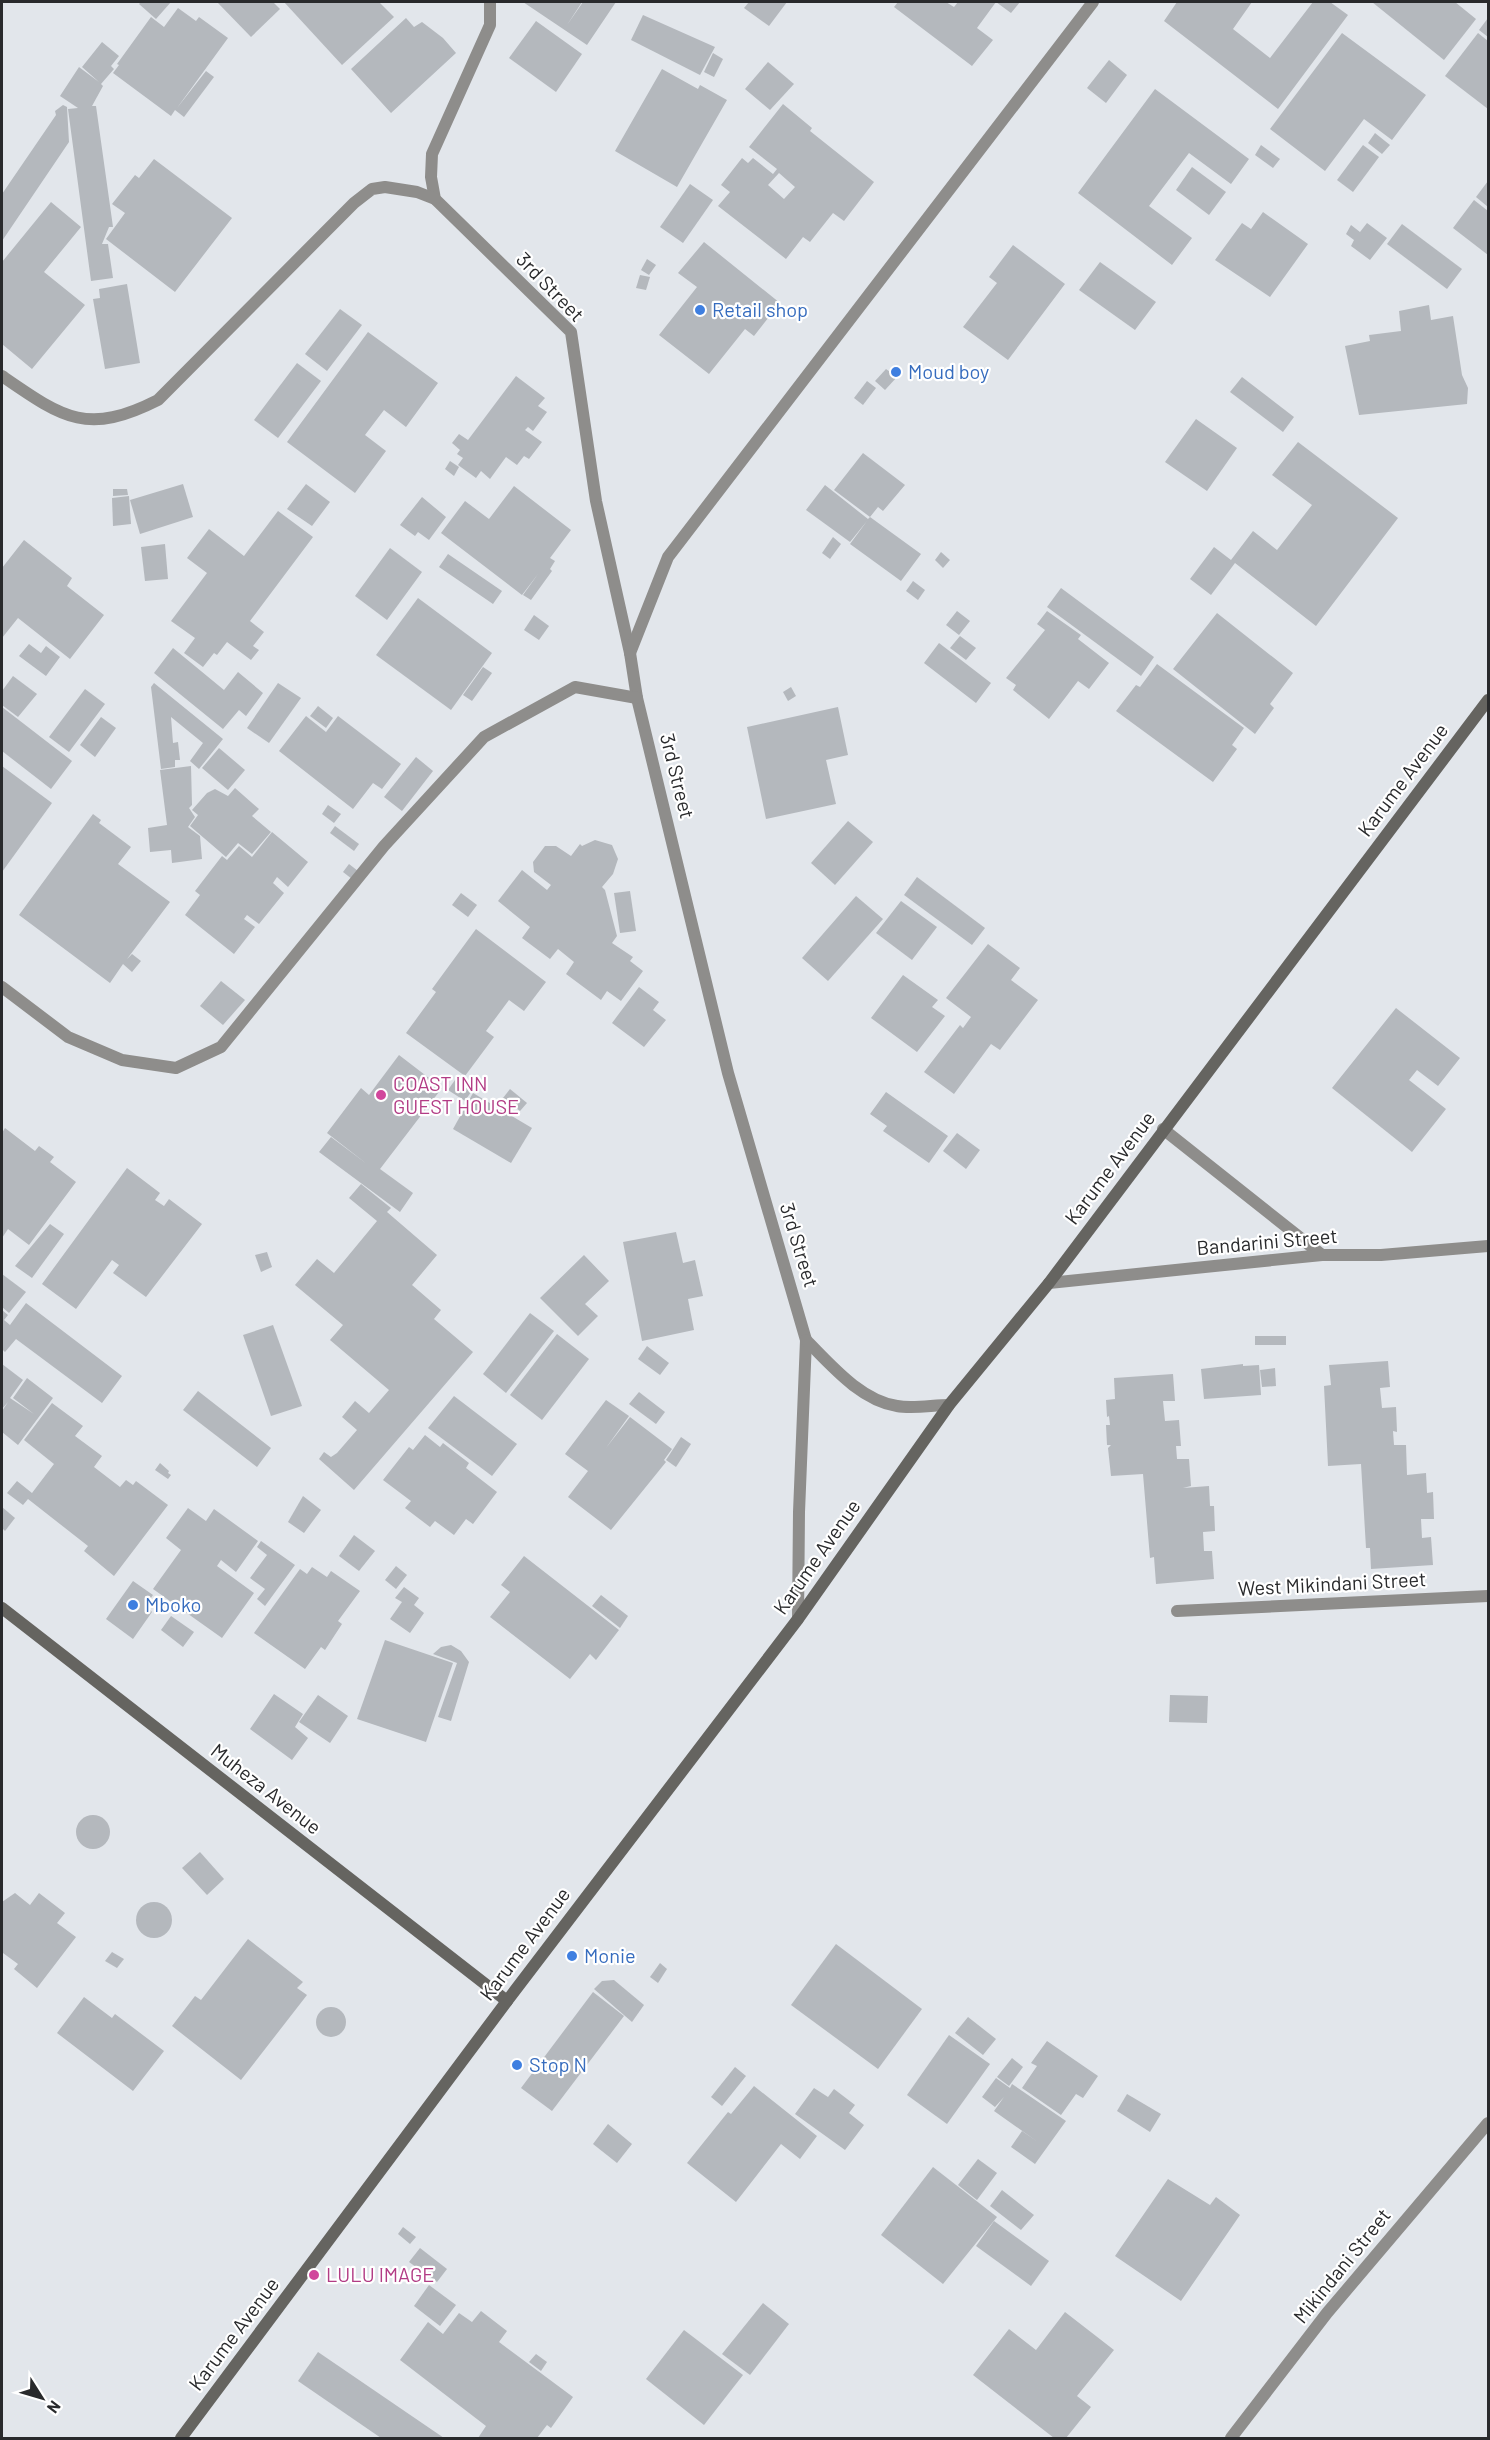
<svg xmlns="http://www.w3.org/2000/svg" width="1490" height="2440" font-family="Barlow,sans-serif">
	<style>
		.building { fill: #b4b8bd; fill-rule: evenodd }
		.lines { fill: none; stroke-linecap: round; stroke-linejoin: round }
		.street { stroke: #8e8d8b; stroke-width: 12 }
		.secondary { stroke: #656460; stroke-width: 12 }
		.shop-dot { fill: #3f7fe0; stroke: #fff; stroke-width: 2 }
		.hotel-dot { fill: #d1479c; stroke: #fff; stroke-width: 2 }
		.labels { text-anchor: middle; stroke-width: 4.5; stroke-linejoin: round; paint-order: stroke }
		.street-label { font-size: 20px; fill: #292a2c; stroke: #fff }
		.shop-label { font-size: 20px; fill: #366cbe; stroke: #fff; text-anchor: start }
		.hotel-label { font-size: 20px; fill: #b23c85; stroke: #fff; text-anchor: start }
	</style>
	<rect width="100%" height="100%" fill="#e2e6eb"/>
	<!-- building -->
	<g class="building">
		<path d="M141 2H171L156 19 139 4Z"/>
		<path d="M217 2H273L280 9 251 37Z"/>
		<path d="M284 2H379L394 17 342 65Z"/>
		<path d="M523 2H582L567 25 583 2H616L587 45Z"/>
		<path d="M749 2H787L769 26 744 8Z"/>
		<path d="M898 2H946L954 7 958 2H1020L1011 13 996 2 977 28 993 40 972 66 894 7Z"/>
		<path d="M1177 2H1252L1233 29 1270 58 1313 2H1330L1348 15 1278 109 1164 21Z"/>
		<path d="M1372 2H1455L1476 19 1444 60Z"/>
		<path d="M178 8 196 21 199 17 228 38 177 108 206 71 214 77 184 117 175 110 171 116 113 73 119 65 117 64 151 17 164 27Z"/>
		<path d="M643 15 715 47 700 75 631 40Z"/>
		<path d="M406 18 414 27 422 22 443 38 456 53 391 113 351 69Z"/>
		<path d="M1488 18V37L1479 30Z"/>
		<path d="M536 21 582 54 556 92 509 58Z"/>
		<path d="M1342 33 1426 95 1392 140 1364 119 1325 171 1270 129Z"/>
		<path d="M1478 33 1488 41V109L1445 76Z"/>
		<path d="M102 42 119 56 111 66 114 69 101 84 103 86 92 106H96L113 227H109L102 244H108L113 278 91 281 68 109 78 108 60 96 79 67 99 82 82 67Z"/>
		<path d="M713 53 723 59 714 77 704 72Z"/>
		<path d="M1109 60 1127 75 1106 103 1087 88Z"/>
		<path d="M768 62 794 84 770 110 745 89Z"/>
		<path d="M662 69 698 89 700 85 727 100 677 187 615 151Z"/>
		<path d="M1155 89 1249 159 1231 184 1189 153 1149 206 1192 238 1172 265 1078 193Z"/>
		<path d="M783 104 812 128 810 131 874 182 844 221 833 213 810 242 803 237 786 259 718 206 730 192 721 185 742 158 748 163 753 158 773 174 777 169 749 147ZM779 173 795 187 784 199 768 185Z"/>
		<path d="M63 105 67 107 69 142 2 241V194L56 115 55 111Z"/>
		<path d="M1375 133 1390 145 1382 154 1368 143Z"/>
		<path d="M1261 145 1280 159 1273 168 1255 155Z"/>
		<path d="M1363 145 1379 157 1353 192 1337 180Z"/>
		<path d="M154 159 232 218 175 292 106 239 125 213 112 204 135 175 139 178Z"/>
		<path d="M1192 167 1226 192 1209 215 1176 190Z"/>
		<path d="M1488 181V207L1476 197Z"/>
		<path d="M690 184 713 200 683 243 660 227Z"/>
		<path d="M1474 200 1488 211V255L1453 228Z"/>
		<path d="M51 202 81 227 44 272 85 305 32 369 2 344V262Z"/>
		<path d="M1263 212 1308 244 1270 297 1215 260 1242 223 1251 229Z"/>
		<path d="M1367 223 1387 238 1370 260 1351 246 1354 240 1346 234 1351 225 1360 232Z"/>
		<path d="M1402 224 1462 269 1447 289 1387 244Z"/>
		<path d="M704 242 780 303 754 336 745 329 709 374 659 335 697 287 678 273Z"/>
		<path d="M1013 245 1065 284 1008 360 963 327 997 283 989 277Z"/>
		<path d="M647 259 656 265 649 275 641 270Z"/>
		<path d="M1100 262 1156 302 1135 330 1079 290Z"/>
		<path d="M640 275 650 277 646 290 636 288Z"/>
		<path d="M127 284 140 363 105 369 93 299 100 298 99 289Z"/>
		<path d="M1429 305 1431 320 1453 316 1462 375 1468 388 1467 404 1359 415 1345 346 1370 341 1369 335 1401 331 1399 311Z"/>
		<path d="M340 309 362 325 327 371 305 354Z"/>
		<path d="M368 332 438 383 406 427 384 410 365 435 386 451 355 493 287 442Z"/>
		<path d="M297 363 321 381 278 438 254 420Z"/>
		<path d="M886 369 897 377 885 390 875 381Z"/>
		<path d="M516 376 545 398 538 406 547 412 533 431 528 427 525 430 542 442 529 459 524 456 517 465 506 457 490 479 481 471 476 478 458 465 463 458 457 454 460 450 452 443 459 434 468 440Z"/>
		<path d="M1242 377 1294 417 1283 432 1230 392Z"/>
		<path d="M867 381 876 388 863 405 854 398Z"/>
		<path d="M1196 419 1237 448 1207 491 1165 462Z"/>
		<path d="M1298 442 1398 518 1316 626 1235 563 1211 595 1190 579 1214 547 1231 560 1253 531 1277 550 1312 505 1272 475Z"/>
		<path d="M863 453 905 485 883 511 878 507 870 517 921 554 901 581 850 544 867 521 850 542 806 510 825 485 868 519 870 517 834 490Z"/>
		<path d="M450 461 459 467 454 476 445 469Z"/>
		<path d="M183 484 193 517 140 534 130 500Z"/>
		<path d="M306 484 330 502 312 526 287 509Z"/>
		<path d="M514 486 571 530 550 558 555 561 550 569 552 571 531 600 523 595 538 574 522 595 441 533 465 501 489 519Z"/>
		<path d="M113 489H127L128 495 113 496Z"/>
		<path d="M129 496 131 524 113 526 112 498Z"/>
		<path d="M422 497 446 517 429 540 418 532 415 536 400 525Z"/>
		<path d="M278 511 313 537 250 621 264 632 253 646 259 650 251 660 227 642 217 655 214 653 203 667 184 653 195 638 171 621 207 573 187 558 209 529 244 556Z"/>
		<path d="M833 537 841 544 830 559 822 553Z"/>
		<path d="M24 540 72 578 67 586 104 615 70 659 18 618 2 638V568Z"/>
		<path d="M165 544 168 579 145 581 141 547Z"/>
		<path d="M390 548 422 572 387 620 355 596Z"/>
		<path d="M941 552 950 560 943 568 935 560Z"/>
		<path d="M448 554 502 591 493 604 439 567Z"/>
		<path d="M913 581 925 590 918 600 906 591Z"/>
		<path d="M1061 588 1154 657 1141 676 1047 607Z"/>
		<path d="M418 598 492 653 451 710 376 655Z"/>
		<path d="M957 611 970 621 959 635 946 625Z"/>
		<path d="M1047 611 1081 635 1078 639 1109 663 1089 689 1078 681 1049 719 1013 690 1016 685 1006 678 1045 630 1037 624Z"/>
		<path d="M1217 613 1293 673 1270 704 1274 708 1255 734 1173 669Z"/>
		<path d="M534 615 549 626 539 640 524 630Z"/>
		<path d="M960 636 976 648 966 660 950 648Z"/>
		<path d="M939 643 991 683 976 703 924 663Z"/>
		<path d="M29 644 41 653 46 646 60 657 46 676 19 656Z"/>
		<path d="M173 648 224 690 238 672 263 693 246 716 239 710 223 729 154 673Z"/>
		<path d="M1157 664 1244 728 1232 745 1237 749 1213 782 1116 711 1136 685 1140 687Z"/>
		<path d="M483 667 492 673 472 701 463 695Z"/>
		<path d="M13 676 37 694 18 717 2 705V691Z"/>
		<path d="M154 683 223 739 199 769 190 761 203 743 171 717 173 743 178 742 180 760H175V767L161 769 151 687Z"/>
		<path d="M278 683 301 698 269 743 247 728Z"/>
		<path d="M791 687 796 696 788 701 783 692Z"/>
		<path d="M85 689 105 704 69 752 49 737Z"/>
		<path d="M318 706 333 718 326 728 310 716Z"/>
		<path d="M2 707 72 761 51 789 2 751Z"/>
		<path d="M838 707 848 755 826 760 836 804 766 819 747 727Z"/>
		<path d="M306 716 326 732 338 716 401 764 382 789 373 783 353 809 279 751Z"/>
		<path d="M101 717 116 728 95 757 80 745Z"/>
		<path d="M219 748 245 770 228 790 202 768Z"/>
		<path d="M416 757 433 771 402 811 384 797Z"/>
		<path d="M2 766 52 803 2 872Z"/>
		<path d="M191 766 192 805 189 808 195 817 188 827 200 836 202 859 172 863 171 850 150 852 148 828 167 825 160 770Z"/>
		<path d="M235 788 259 809 252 816 271 832 252 854 238 843 226 857 190 826 198 815 192 810 207 793 215 789 228 796Z"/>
		<path d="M328 805 341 814 334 823 322 814Z"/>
		<path d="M93 814 101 820 99 823 131 847 118 864 170 902 127 959 132 954 141 961 132 972 123 964 110 983 19 915Z"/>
		<path d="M848 821 873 842 835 885 811 863Z"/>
		<path d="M335 826 359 844 354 851 330 833Z"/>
		<path d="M272 832 308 862 288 887 277 877 273 883 284 893 259 924 247 915 244 919 255 927 234 954 185 915 200 895 195 891 222 856 227 860 239 846 252 857Z"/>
		<path d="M595 840 612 845 618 859 613 874 602 887 605 890 617 936 612 943 633 957 630 961 643 971 621 1001 607 991 601 1000 566 974 574 962 558 949 550 959 522 938 530 927 498 901 522 870 547 890 551 885 534 872 533 862 545 846H556L571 856 580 844 582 846Z"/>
		<path d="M349 864 358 871 352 879 343 872Z"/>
		<path d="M917 877 985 928 972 945 904 895Z"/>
		<path d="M630 891 636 931 620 933 614 893Z"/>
		<path d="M461 893 477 905 468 917 452 905Z"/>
		<path d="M856 896 883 919 828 981 802 958Z"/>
		<path d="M901 901 937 927 912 960 876 933Z"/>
		<path d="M476 929 546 982 524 1011 509 1000 486 1031 494 1037 465 1076 406 1033 436 992 432 989Z"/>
		<path d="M988 944 1020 968 1011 980 1038 1000 1000 1050 991 1044 954 1094 924 1072 960 1025 963 1028 971 1017 946 998Z"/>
		<path d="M903 975 938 1000 932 1007 945 1016 917 1052 871 1018Z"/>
		<path d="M221 981 245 1000 223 1025 200 1006Z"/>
		<path d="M639 987 659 1002 653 1010 666 1020 644 1047 612 1023Z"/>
		<path d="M1396 1008 1460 1058 1438 1086 1417 1070 1409 1080 1446 1109 1412 1152 1332 1088Z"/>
		<path d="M399 1055 442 1088 380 1169 413 1193 400 1212 319 1152 331 1137 367 1164 327 1133 361 1088 369 1095Z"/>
		<path d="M457 1077 473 1089 465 1101 448 1090Z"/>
		<path d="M510 1089 527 1103 520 1111 503 1098Z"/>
		<path d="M886 1092 948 1136 929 1163 883 1131 887 1126 870 1114Z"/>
		<path d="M473 1093 532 1128 511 1163 453 1129Z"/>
		<path d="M5 1128 35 1151 39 1146 54 1157 50 1162 76 1182 29 1245 8 1229 2 1238V1133Z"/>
		<path d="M957 1133 980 1150 966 1169 943 1151Z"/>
		<path d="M127 1168 160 1193 155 1200 164 1206 169 1199 202 1224 146 1297 113 1273 119 1265 112 1260 76 1309 42 1284Z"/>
		<path d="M361 1184 391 1208 387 1212 437 1255 412 1285 441 1310 434 1319 473 1352 354 1490 319 1459 324 1452 331 1457 337 1453 357 1430 342 1417 355 1401 369 1413 389 1390 330 1340 343 1325 295 1285 317 1259 334 1273 377 1221 349 1198Z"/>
		<path d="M50 1224 64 1234 32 1278 15 1266Z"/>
		<path d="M676 1232 683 1263 695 1260 703 1296 688 1299 694 1330 642 1341 623 1242Z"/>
		<path d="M267 1252 272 1267 261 1272 255 1255Z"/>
		<path d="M584 1255 609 1281 585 1304 598 1316 578 1336 540 1298Z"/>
		<path d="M2 1274 26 1292 9 1313 2 1307Z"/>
		<path d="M26 1303 122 1376 102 1403 16 1339 5 1352 2 1349V1310L8 1315 4 1320 10 1325Z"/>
		<path d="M530 1313 554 1331 506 1393 483 1374Z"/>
		<path d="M273 1325 302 1406 271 1416 243 1335Z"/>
		<path d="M557 1334 589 1359 542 1420 510 1395Z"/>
		<rect x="1255" y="1336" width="31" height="9"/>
		<path d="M647 1346 669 1363 660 1375 638 1359Z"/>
		<path d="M1388 1361 1390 1387 1380 1388 1382 1408 1396 1407 1397 1432 1393 1431 1394 1445H1406L1407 1475 1426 1473 1427 1493 1433 1492 1434 1519H1421L1422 1538 1431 1537 1433 1565 1371 1569 1370 1548H1366L1361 1464 1328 1466 1324 1386 1331 1385 1329 1365Z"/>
		<path d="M2 1364 23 1380 10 1398 34 1414 13 1398 27 1378 53 1398 18 1445 2 1432V1411L8 1402 2 1409Z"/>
		<path d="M1243 1364V1366L1259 1365 1261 1395 1204 1399 1201 1369Z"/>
		<path d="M1275 1368 1276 1386 1262 1387 1260 1370Z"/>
		<path d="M1173 1374 1175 1401H1163L1165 1421 1179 1420 1181 1446H1176L1177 1459H1189L1191 1486 1183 1488 1209 1486 1210 1506H1214L1215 1531 1203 1532 1204 1551H1212L1214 1579 1156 1584 1154 1557 1150 1558 1143 1474 1111 1476 1108 1448 1111 1445H1107L1106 1425H1110L1109 1416 1107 1417 1106 1400 1115 1399 1114 1378Z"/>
		<path d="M198 1391 271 1448 257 1467 183 1410Z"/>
		<path d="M639 1392 665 1412 656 1424 629 1404Z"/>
		<path d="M454 1396 517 1444 492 1476 428 1428Z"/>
		<path d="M606 1400 629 1416 606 1448 630 1417 672 1449 664 1460 666 1462 611 1530 568 1497 588 1471 565 1454Z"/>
		<path d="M52 1403 83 1426 75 1436 102 1456 94 1467 120 1487 126 1480 133 1485 136 1481 168 1505 114 1576 84 1551 88 1546 28 1499 23 1505 7 1493 17 1481 32 1493 54 1464 24 1440Z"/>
		<path d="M425 1435 440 1447 443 1443 469 1463 466 1468 497 1492 473 1524 466 1519 454 1535 435 1521 430 1527 405 1508 411 1501 383 1480 409 1447 413 1450Z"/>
		<path d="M681 1437 691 1444 676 1467 666 1460Z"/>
		<path d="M160 1463 169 1471 168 1473 171 1475 168 1479 155 1470Z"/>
		<path d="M303 1496 321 1510 304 1533 288 1522Z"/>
		<path d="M2 1507 15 1518 5 1531 2 1528Z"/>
		<path d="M188 1508 206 1521 214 1509 258 1541 236 1572 221 1560 217 1566 254 1593 222 1638 153 1589 181 1550 166 1538Z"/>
		<path d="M354 1535 375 1551 359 1571 339 1556Z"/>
		<path d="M261 1541 295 1565 265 1606 257 1599 265 1589 250 1578 267 1555 257 1547Z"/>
		<path d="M524 1556 619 1630 596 1660 590 1654 570 1679 490 1617 510 1592 501 1585Z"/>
		<path d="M396 1566 407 1575 396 1589 385 1580Z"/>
		<path d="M312 1567 327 1577 331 1571 360 1591 338 1621 342 1624 325 1650 321 1647 305 1669 254 1633 300 1569 307 1574Z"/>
		<path d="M133 1581 153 1595 146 1605 152 1612 133 1639 106 1619Z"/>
		<path d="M404 1587 419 1598 414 1605 424 1613 410 1633 390 1619 402 1602 395 1598Z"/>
		<path d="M601 1595 628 1616 620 1628 592 1606Z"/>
		<path d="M171 1616 194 1632 183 1647 161 1630Z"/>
		<path d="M385 1640 453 1663 426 1742 357 1719Z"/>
		<path d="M451 1645 461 1651 469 1662 451 1721 438 1717 457 1663 433 1654 441 1647Z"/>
		<path d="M274 1694 303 1714 295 1727 308 1738 292 1760 250 1729Z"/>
		<path d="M318 1695 348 1716 330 1743 299 1722Z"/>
		<path d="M1170 1695 1208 1696 1207 1723 1169 1722Z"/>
		<circle cx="93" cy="1832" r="17"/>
		<path d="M200 1852 224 1879 207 1895 182 1868Z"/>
		<path d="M15 1893 30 1905 39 1893 65 1913 57 1923 76 1937 37 1988 14 1969 18 1964 3 1953 2 1956V1902Z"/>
		<circle cx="154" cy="1920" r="18"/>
		<path d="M248 1939 303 1982 297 1988 307 1995 241 2080 172 2026 195 1996 201 2000Z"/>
		<path d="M836 1944 922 2009 878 2069 791 2005Z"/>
		<path d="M112 1952 124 1959 117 1968 105 1961Z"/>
		<path d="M660 1963 667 1969 658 1983 650 1977Z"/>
		<path d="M614 1980 644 2005 632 2022 594 1989 602 1981Z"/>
		<path d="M593 1992 624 2016 552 2111 521 2088Z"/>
		<path d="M84 1997 112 2018 115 2014 164 2051 133 2091 57 2033Z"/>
		<circle cx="331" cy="2022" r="15"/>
		<path d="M968 2017 996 2039 983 2055 955 2033Z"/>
		<path d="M949 2035 990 2064 947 2124 907 2095Z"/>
		<path d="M1047 2041 1098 2076 1083 2098 1076 2094 1061 2115 1022 2088 1037 2066 1031 2063Z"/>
		<path d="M1012 2058 1023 2067 1009 2086 997 2077Z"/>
		<path d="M735 2067 746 2076 722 2106 711 2097Z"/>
		<path d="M996 2078 1010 2088 1012 2084 1066 2121 1035 2164 1011 2147 1022 2131 1038 2142 994 2111 1004 2097 995 2107 982 2097Z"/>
		<path d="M754 2086 817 2136 800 2159 781 2144 736 2202 687 2163 728 2112 731 2114Z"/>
		<path d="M814 2088 828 2097 834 2089 855 2105 849 2113 864 2125 845 2150 795 2114Z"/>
		<path d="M1127 2094 1161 2114 1150 2132 1117 2111Z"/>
		<path d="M608 2124 632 2144 617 2163 593 2144Z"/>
		<path d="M978 2159 997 2173 977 2200 958 2185Z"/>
		<path d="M933 2167 997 2217 943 2284 881 2235Z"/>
		<path d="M1168 2179 1210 2205 1216 2197 1240 2215 1181 2301 1115 2256Z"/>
		<path d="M1002 2190 1034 2215 1021 2230 990 2206Z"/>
		<path d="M994 2221 1049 2261 1031 2286 976 2246Z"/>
		<path d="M403 2227 416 2237 410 2244 398 2234Z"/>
		<path d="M420 2248 447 2269 437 2282 409 2262Z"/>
		<path d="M429 2285 456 2305 440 2326 414 2306Z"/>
		<path d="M763 2303 789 2324 750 2375 722 2354Z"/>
		<path d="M481 2311 507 2331 499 2342 573 2397 551 2428 547 2425 537 2438H478L486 2426 400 2360 428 2322 443 2334 459 2313 472 2322Z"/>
		<path d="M1065 2312 1114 2350 1077 2396 1091 2407 1066 2438H1054L973 2375 1009 2329 1036 2350Z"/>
		<path d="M684 2330 743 2375 704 2425 646 2379Z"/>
		<path d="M318 2352 444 2438H381L298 2381Z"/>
		<path d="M536 2354 547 2362 541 2371 529 2362Z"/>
	</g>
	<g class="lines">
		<!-- street -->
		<g class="street">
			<path d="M490 2V25L432 154 431 177 435 199 571 332 596 501 630 653 637 698 728 1073 806 1340 799 1512 798 1619"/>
			<path d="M2 376C63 418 87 436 158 400L354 203 372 189 385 187 417 192 435 199"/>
			<path d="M630 653 668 557 1093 2"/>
			<path d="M2 987 68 1037 122 1060 176 1068 221 1047 384 846 484 737 575 687 637 698"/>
			<path d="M1163 1129 1322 1255"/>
			<path d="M1049 1283 1322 1255H1381L1488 1246"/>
			<path d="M806 1340C831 1365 860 1400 897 1406 913 1409 933 1405 949 1405"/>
			<path d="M1177 1611 1488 1596"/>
			<path d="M1231 2438 1327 2313 1488 2123"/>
		</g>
		<!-- secondary -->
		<g class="secondary">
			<path d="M2 1608 507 2001"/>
			<path d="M181 2438 507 2001 798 1619 949 1405 1049 1283 1488 700"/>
		</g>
	</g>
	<!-- markers -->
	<g class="shop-dot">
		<circle cx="700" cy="310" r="6"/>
		<circle cx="896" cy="372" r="6"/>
		<circle cx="133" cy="1605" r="6"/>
		<circle cx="572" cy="1956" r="6"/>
		<circle cx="517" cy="2065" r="6"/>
	</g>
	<g class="hotel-dot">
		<circle cx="381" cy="1095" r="6"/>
		<circle cx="314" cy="2275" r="6"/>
	</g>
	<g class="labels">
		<!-- street labels -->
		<g class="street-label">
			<text transform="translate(550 287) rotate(46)" y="7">3rd Street</text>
			<text transform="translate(677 776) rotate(76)" y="7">3rd Street</text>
			<text transform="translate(1403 780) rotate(-53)" y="7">Karume Avenue</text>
			<text transform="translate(1110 1168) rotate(-53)" y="7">Karume Avenue</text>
			<text transform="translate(1267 1242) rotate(-5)" y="7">Bandarini Street</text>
			<text transform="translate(799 1245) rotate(73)" y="7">3rd Street</text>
			<text transform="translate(817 1557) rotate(-55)" y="7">Karume Avenue</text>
			<text transform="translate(1332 1584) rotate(-3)" y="7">West Mikindani Street</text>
			<text transform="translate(266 1789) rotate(38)" y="7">Muheza Avenue</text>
			<text transform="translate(525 1944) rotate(-53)" y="7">Karume Avenue</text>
			<text transform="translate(1342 2266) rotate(-51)" y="7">Mikindani Street</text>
			<text transform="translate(234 2334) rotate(-53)" y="7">Karume Avenue</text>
		</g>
		<!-- shop labels -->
		<g class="shop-label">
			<text x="712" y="317">Retail shop</text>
			<text x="908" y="379">Moud boy</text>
			<text x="145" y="1612">Mboko</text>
			<text x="584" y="1963">Monie</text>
			<text x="529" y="2072">Stop N</text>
		</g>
		<!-- hotel labels -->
		<g class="hotel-label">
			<text x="393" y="1091">COAST INN<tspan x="393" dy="23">GUEST HOUSE</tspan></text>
			<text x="326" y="2282">LULU IMAGE</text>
		</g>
	</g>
	<!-- border -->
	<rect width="1490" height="2440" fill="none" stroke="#292a2c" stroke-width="6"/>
	<!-- north arrow -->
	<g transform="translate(42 2398) rotate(127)" stroke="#ffffff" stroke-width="4.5" paint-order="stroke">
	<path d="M0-4.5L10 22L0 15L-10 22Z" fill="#292a2c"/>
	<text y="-9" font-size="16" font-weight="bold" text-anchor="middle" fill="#292a2c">N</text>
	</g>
</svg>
